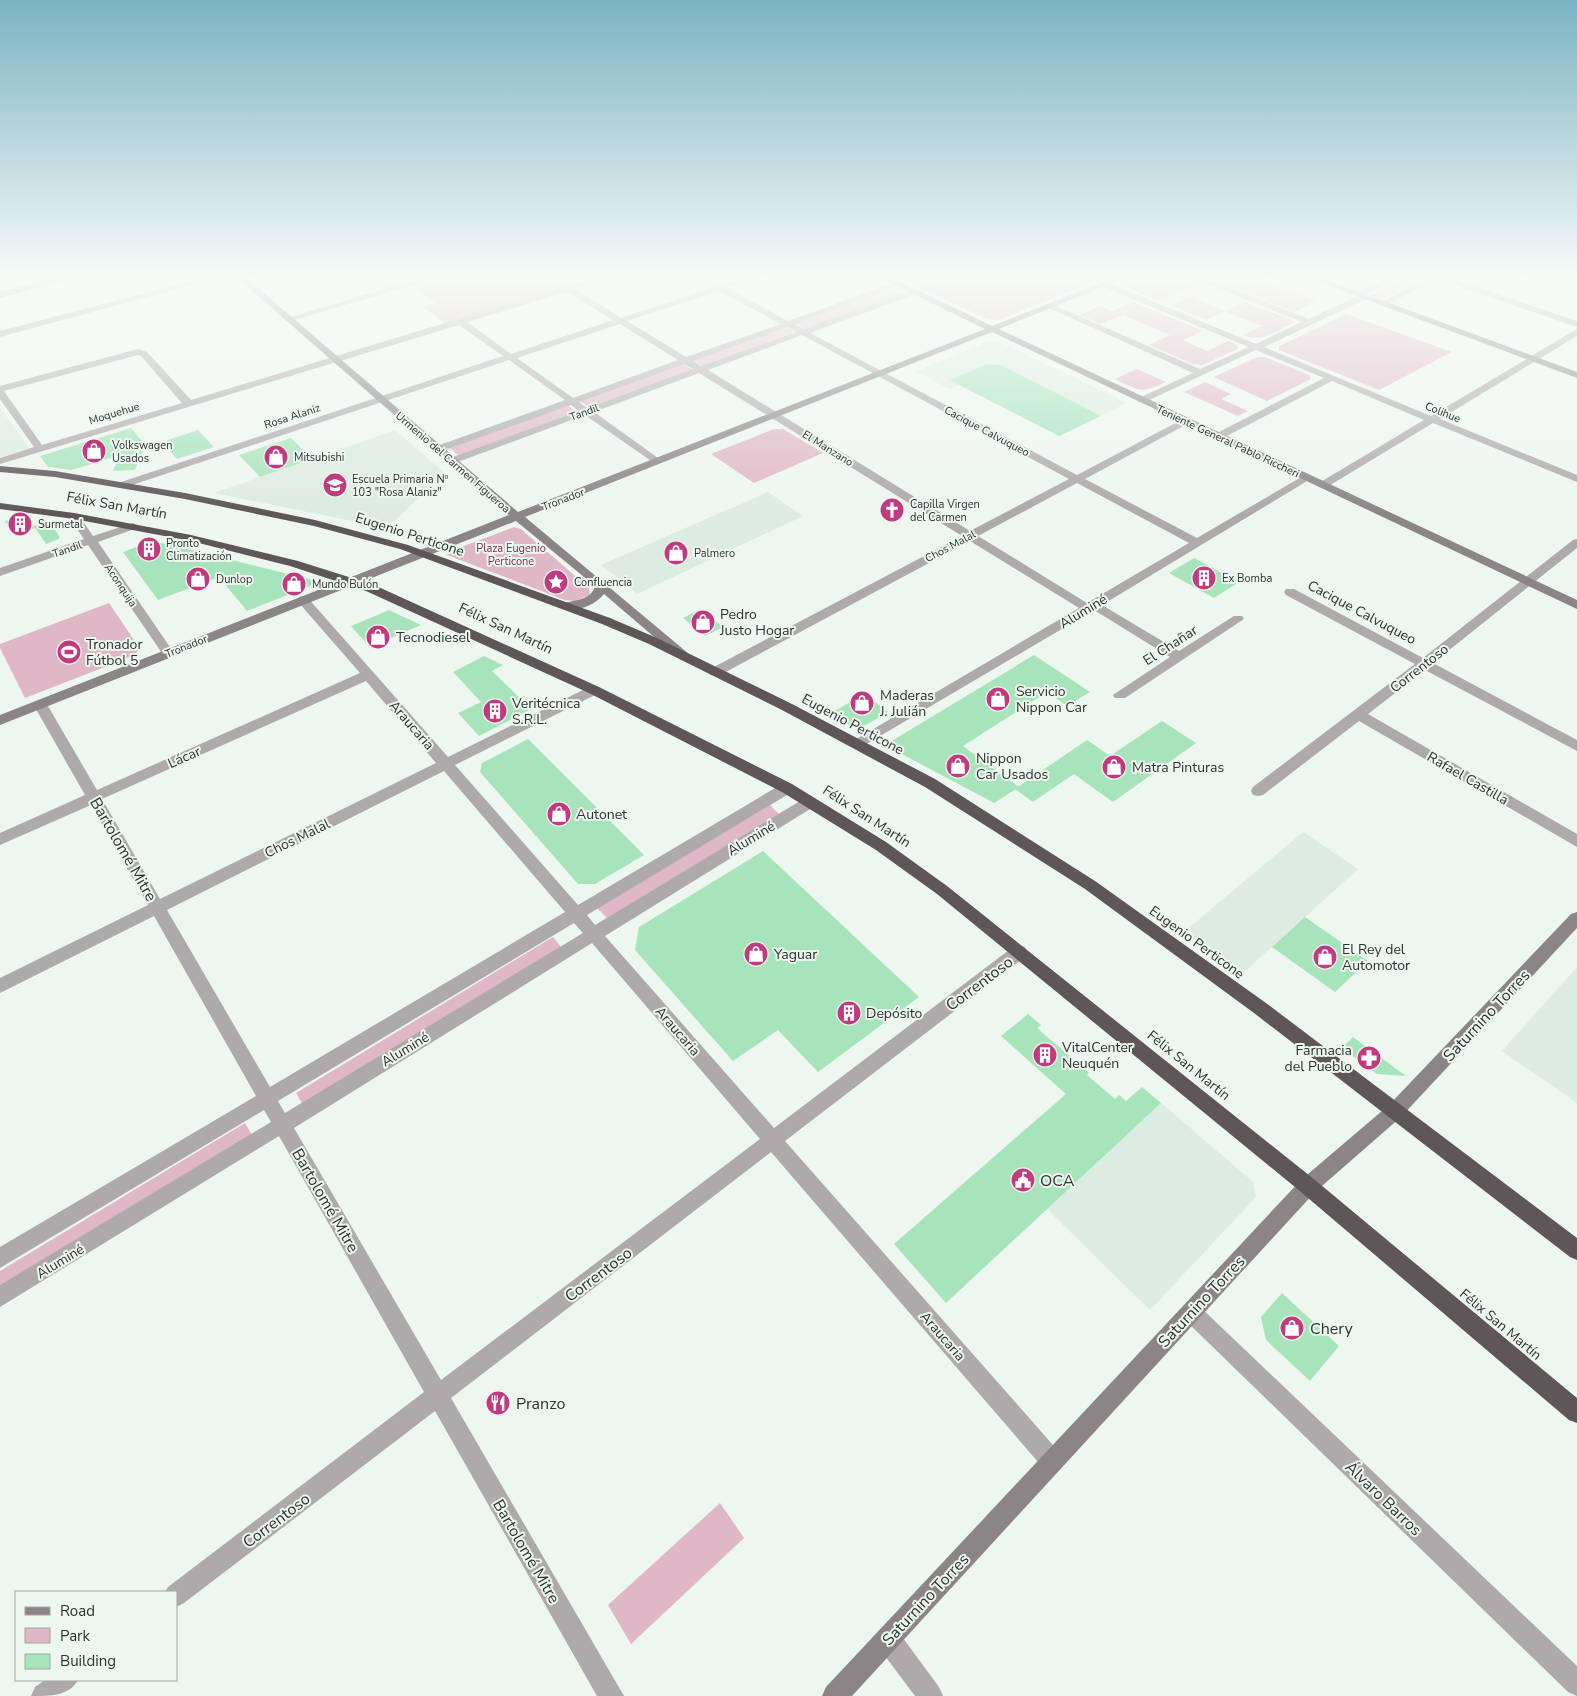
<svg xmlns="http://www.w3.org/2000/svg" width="1577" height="1696" font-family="'Nunito Sans',sans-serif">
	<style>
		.built { fill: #dcece0 }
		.green { fill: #e0b7c6 }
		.building { fill: #a8e4bb }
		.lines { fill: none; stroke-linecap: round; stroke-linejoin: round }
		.street { fill: #aea9ab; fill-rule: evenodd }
		.secondary { fill: #8b8587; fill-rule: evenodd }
		.highway { fill: #5e5659; fill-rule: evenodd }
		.labels { text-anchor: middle; stroke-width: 4; stroke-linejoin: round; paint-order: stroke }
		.far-street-label { font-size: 11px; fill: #2e322f; stroke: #eef6f0 }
		.far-poi-label { font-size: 11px; fill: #2e322f; stroke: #eef6f0; text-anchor: start }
		.far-park-label { font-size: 11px; fill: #7a2d51; stroke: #eef6f0 }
		.street-label { font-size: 14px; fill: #2e322f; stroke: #eef6f0 }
		.poi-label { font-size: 14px; fill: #2e322f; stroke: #eef6f0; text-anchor: start }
		.near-street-label { font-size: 16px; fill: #2e322f; stroke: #eef6f0 }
		.near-poi-label { font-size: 16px; fill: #2e322f; stroke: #eef6f0; text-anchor: start }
	</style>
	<rect width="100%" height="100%" fill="#eef6f0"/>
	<!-- built -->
	<g class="built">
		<path d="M989 342H999L1127 403 1059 436 959 385 949 389 916 371Z"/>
		<path d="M0 408 4 413 29 448 0 457Z"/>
		<path d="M395 430 445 473 387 528 214 493Z"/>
		<path d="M768 492 803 516 637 594 601 565Z"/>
		<path d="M1303 832 1358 869 1242 974 1184 932Z"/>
		<path d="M1577 967V1103L1502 1051Z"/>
		<path d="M1161 1103 1253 1182 1256 1197 1150 1310 1047 1209Z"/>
	</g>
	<!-- green -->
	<g class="green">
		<path d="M455 276H560L571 283 570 286 445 323 423 307 435 303 414 288Z"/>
		<path d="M894 276H1108L998 320 987 319Z"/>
		<path d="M1150 276H1178L1199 285 1159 301 1128 288V285Z"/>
		<path d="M1201 276H1249L1316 301 1294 312Z"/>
		<path d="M1406 276 1426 277 1383 299 1369 296Z"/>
		<path d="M892 289 903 294 805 329 795 323Z"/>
		<path d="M1190 297 1225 311 1245 302 1292 320 1293 323C1276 331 1262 343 1243 335L1262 326 1225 311 1206 320 1171 305Z"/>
		<path d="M1133 302 1203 331 1183 340 1207 351 1228 341 1237 345 1238 349 1202 365 1193 364 1149 345 1170 335 1123 315 1101 324 1079 315 1100 306 1112 311Z"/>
		<path d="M1346 314 1452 352 1379 390 1279 350V346Z"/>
		<path d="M785 327 795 332 702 366 692 360Z"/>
		<path d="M1257 357H1265L1309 375 1311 379 1267 401 1214 377Z"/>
		<path d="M683 364 693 370 589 407 579 401Z"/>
		<path d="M1137 369 1166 382C1140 394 1140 391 1115 379Z"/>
		<path d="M1205 382 1231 394 1221 399 1248 411 1238 416 1184 392Z"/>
		<path d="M567 405 577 412 458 455 449 448Z"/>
		<path d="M774 429H783L823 453 754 483 711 454Z"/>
		<path d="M514 527 521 529 589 588 590 595 575 601 565 600 447 555 451 551Z"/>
		<path d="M109 603 140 649 133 656 25 698 0 648V644Z"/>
		<path d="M770 805 779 814 607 918 597 908Z"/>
		<path d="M553 937 561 947 303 1105 296 1093Z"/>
		<path d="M245 1123 252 1135 0 1288V1271Z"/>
		<path d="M720 1503 744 1538 631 1644 608 1605Z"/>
	</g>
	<!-- building -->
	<g class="building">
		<path d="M987 364 1001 365 1101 416 1059 436 950 380Z"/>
		<path d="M131 428 145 445 135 470 113 471 120 455 72 470 48 467 40 456Z"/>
		<path d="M198 430 214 447 177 459 162 442Z"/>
		<path d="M291 438 312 459 260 477 239 455Z"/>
		<path d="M19 517 28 518 35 528 14 535 5 521Z"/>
		<path d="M49 521 59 536V539L46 544 34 526Z"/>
		<path d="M152 541 200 552 320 582 247 611 219 577 158 600 123 552Z"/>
		<path d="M1194 558 1239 582 1214 598 1169 573Z"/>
		<path d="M700 609 723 627 705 636 683 618Z"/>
		<path d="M389 610 421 625 370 647 351 626Z"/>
		<path d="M1034 655 1090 692 1067 706 1047 692 963 746 1019 787 994 803 885 745Z"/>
		<path d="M484 656 503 665 492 671 531 709 479 736 458 713 481 702 453 672Z"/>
		<path d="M864 694 888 712 861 728 853 727 828 715Z"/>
		<path d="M1162 721 1196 743 1113 802 1074 774 1033 802 1015 789 1087 740 1110 756Z"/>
		<path d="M528 739 644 855 595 884H578L480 772 482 763Z"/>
		<path d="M763 851 919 997 818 1072 778 1030 733 1061 635 950 639 927Z"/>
		<path d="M1305 917 1368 961 1335 992 1272 947Z"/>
		<path d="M1028 1014 1041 1025 1037 1028 1089 1073 1087 1075 1115 1099 1119 1095 1126 1101 1142 1087 1161 1103 946 1303 894 1244 1066 1094 1001 1036Z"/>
		<path d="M1353 1037 1406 1076 1377 1074 1342 1048Z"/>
		<path d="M1282 1293 1339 1346 1310 1381 1266 1340 1261 1317Z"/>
	</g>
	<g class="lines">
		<!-- street -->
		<g class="street">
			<path d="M210 276H225L0 337V331Z"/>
			<path d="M372 276H382L395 286 428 276H443L291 321 284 319 387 288Z"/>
			<path d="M600 276H614L575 289 621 318 713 287 694 276H705L721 285 746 276H760L727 288 788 321 894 283 901 285 795 324 804 329 910 290H916V294L810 333 1077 475 1183 419H1189V423L1085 479 1197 538 1303 476H1311L1312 478 1102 605 1179 651 1234 616H1242L1244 619 1125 698H1115L1113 695 1170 657 1094 610 858 749 853 747 851 744 853 741 1079 608 970 541 720 675H710L709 672 710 669 962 536 699 373 594 412 661 460 662 462 657 465 585 415 455 463H447L446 461 447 459 579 411 571 405 442 451H434V447L565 400 509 360 126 487H118L117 485 118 483 503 356 459 325 0 464V458L34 447 0 399V386L138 349 147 352 191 400ZM719 291 781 324 686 357 627 321ZM567 292 613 320 511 354 467 322ZM620 324 678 360 573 398 517 358ZM787 327 796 332 701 366 693 361ZM802 335 1069 479 970 531 708 370ZM138 355 141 356 182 403 42 445 4 391ZM684 364 693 369 587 408 579 402ZM1077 483 1189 543 1087 603 978 536Z"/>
			<path d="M1187 276H1199L1309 319 1356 297V293L1391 276H1402L1365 295 1366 299 1264 347 1431 416 1577 329V336L1440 419 1577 475V482L1433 423 1327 487H1319L1318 485 1319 483 1424 420 1332 381 1223 438H1215V434L1324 378 1256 350 1145 402H1139V398L1193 373 1047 307 1054 305 1200 369 1249 347 1103 287V283H1109L1256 344 1302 322Z"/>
			<path d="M1430 276H1444L1577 321V327L1437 279 1385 306 1378 304Z"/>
			<path d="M1558 276 1577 278V283L1559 278Z"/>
			<path d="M74 513 78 514 93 536 133 523 139 526 137 528 98 542 172 650 174 653 172 656H164L88 545 0 576V568L84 539 68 516Z"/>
			<path d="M1577 539V548L1433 663 1577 740V751L1425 670 1368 714 1577 834V847L1359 721 1263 795 1258 796 1253 795 1251 791 1253 787 1415 664 1286 595 1284 592 1286 589H1294L1423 658 1573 540Z"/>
			<path d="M303 596 307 597 448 757 589 687H599L601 690 599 693 455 765 578 905 782 784 787 783 792 784 794 788 792 792 587 915 595 925 805 798 810 797 815 798 817 802 815 806 605 936 774 1128 1013 947 1019 945 1025 947 1027 952 1025 957 785 1141 1060 1453 1063 1461 1060 1469 1052 1472 1044 1469 771 1152 451 1398 624 1696H597L435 1411 184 1603 176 1607V1592H165L168 1587 424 1392 279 1136 0 1307V1285L271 1122 264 1110 0 1268V1247L256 1096 154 916 0 993V978L148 905 91 805 0 845V833L85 795 33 704 35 701H45L97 790 360 673 299 603 297 600 299 597ZM366 681 436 763 160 899 102 799ZM444 771 565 912 270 1087 167 910ZM574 923 583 933 285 1113 278 1101ZM592 943 760 1139 441 1380 294 1128Z"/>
			<path d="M1191 1302 1198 1305 1577 1666V1696L1568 1692 1184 1319 1181 1312 1184 1305Z"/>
			<path d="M888 1627 897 1630 939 1687 943 1696H915L879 1648 876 1639 879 1630Z"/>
			<path d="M45 1680H78C69 1696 51 1696 31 1696L35 1687Z"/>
		</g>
		<!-- secondary -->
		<g class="secondary">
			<path d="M65 276H81L0 298V292Z"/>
			<path d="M235 276H244L518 512 985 329 876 276H888L992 326 1118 276H1130L999 329 1577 600V609L992 332 525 517 689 654 691 657 689 660H681L604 594C596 605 577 612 564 609L562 606 564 603C576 600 591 600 595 586L516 521 0 725V715L509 515Z"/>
			<path d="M1303 276H1316L1577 372V378Z"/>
			<path d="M1577 912V928L1401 1117 1315 1192 852 1696H822L826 1687 1301 1180 1389 1105 1571 914Z"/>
		</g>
		<!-- highway -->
		<g class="highway">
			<path d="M0 466 55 471 185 493 315 520 408 545 610 618 657 638 792 704 935 779 1095 881 1266 1003 1577 1238V1260L1570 1257 1254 1013 1085 889 925 787 782 710 649 644 602 624 400 549 314 526 185 499 55 477 0 472Z"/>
			<path d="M0 503 74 513 191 535 298 561 374 585 599 687 792 784 886 842 947 886 1315 1180 1577 1398V1423L1569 1420 1301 1192 937 894 876 850 782 792 589 693 366 591 290 566 191 541 74 519 0 509Z"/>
		</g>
	</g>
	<!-- sky -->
	<linearGradient id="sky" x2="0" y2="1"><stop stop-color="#7bb3c2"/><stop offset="0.54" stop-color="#f7fbf8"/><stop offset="1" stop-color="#f7fbf8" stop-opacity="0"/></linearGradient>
	<rect width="1577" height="514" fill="url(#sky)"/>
	<!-- icons -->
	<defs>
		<symbol id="shop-disc" viewBox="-11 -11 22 22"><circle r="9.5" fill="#c03a7d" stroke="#eef6f0"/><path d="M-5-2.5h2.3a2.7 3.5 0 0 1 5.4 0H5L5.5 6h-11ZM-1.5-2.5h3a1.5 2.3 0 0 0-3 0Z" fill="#fff"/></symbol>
		<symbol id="school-disc" viewBox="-11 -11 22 22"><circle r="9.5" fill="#c03a7d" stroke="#eef6f0"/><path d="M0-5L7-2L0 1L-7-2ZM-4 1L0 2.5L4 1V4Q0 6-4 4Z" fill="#fff"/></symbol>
		<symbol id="church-disc" viewBox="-11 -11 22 22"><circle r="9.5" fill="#c03a7d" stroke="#eef6f0"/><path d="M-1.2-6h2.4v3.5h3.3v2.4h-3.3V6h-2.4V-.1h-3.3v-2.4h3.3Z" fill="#fff"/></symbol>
		<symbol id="building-disc" viewBox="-11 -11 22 22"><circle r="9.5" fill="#c03a7d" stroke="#eef6f0"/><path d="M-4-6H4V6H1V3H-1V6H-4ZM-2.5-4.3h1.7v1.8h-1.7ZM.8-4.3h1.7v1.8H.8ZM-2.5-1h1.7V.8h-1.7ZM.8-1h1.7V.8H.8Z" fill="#fff"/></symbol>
		<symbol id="sight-disc" viewBox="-11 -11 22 22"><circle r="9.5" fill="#c03a7d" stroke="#eef6f0"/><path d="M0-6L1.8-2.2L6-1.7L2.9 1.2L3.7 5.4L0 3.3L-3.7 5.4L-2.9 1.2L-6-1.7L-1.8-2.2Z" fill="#fff"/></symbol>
		<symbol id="stadium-disc" viewBox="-11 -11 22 22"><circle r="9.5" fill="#c03a7d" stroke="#eef6f0"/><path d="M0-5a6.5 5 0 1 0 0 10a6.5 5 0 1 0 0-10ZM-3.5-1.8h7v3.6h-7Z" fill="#fff"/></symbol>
		<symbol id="pharmacy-disc" viewBox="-11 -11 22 22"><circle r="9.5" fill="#c03a7d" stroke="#eef6f0"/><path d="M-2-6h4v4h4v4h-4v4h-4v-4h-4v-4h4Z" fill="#fff"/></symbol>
		<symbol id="civic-disc" viewBox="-11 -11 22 22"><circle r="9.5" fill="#c03a7d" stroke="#eef6f0"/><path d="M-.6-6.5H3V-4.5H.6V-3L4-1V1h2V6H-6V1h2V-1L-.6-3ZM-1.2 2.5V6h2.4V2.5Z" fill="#fff"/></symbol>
		<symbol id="restaurant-disc" viewBox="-11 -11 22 22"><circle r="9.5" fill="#c03a7d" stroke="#eef6f0"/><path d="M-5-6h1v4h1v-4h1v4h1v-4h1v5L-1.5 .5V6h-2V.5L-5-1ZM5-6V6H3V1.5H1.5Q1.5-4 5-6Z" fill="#fff"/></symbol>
	</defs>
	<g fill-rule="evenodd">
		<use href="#shop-disc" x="80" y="437" width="28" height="28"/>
		<use href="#shop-disc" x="262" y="443" width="28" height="28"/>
		<use href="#school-disc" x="321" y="471" width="28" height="28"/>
		<use href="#church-disc" x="878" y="496" width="28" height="28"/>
		<use href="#building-disc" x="6" y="510" width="28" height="28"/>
		<use href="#building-disc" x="135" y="535" width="28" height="28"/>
		<use href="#shop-disc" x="662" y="539" width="28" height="28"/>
		<use href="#building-disc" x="1190" y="564" width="28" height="28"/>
		<use href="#shop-disc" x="184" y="565" width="28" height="28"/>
		<use href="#sight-disc" x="542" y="568" width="28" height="28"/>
		<use href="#shop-disc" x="280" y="570" width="28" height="28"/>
		<use href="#shop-disc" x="689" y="608" width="28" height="28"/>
		<use href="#shop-disc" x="364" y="623" width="28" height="28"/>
		<use href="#stadium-disc" x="55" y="638" width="28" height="28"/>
		<use href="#shop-disc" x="984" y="685" width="28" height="28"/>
		<use href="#shop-disc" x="848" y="689" width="28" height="28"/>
		<use href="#building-disc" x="481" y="697" width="28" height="28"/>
		<use href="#shop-disc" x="944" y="752" width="28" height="28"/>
		<use href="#shop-disc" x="1100" y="753" width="28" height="28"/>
		<use href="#shop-disc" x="545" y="800" width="28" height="28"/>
		<use href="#shop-disc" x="742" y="940" width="28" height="28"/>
		<use href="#shop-disc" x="1311" y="943" width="28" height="28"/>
		<use href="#building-disc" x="835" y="999" width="28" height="28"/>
		<use href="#building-disc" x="1031" y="1041" width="28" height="28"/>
		<use href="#pharmacy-disc" x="1355" y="1044" width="28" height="28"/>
		<use href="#civic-disc" x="1009" y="1166" width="28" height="28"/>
		<use href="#shop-disc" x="1278" y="1314" width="28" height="28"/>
		<use href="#restaurant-disc" x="484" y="1389" width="28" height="28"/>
	</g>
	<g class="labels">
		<!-- far-street labels -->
		<g class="far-street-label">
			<text transform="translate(584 412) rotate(-20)" y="4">Tandil</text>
			<text transform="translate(1443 412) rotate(22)" y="4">Colihue</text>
			<text transform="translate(114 413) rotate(-17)" y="4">Moquehue</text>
			<text transform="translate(292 416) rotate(-18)" y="4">Rosa Alaniz</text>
			<text transform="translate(987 431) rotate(28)" y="4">Cacique Calvuqueo</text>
			<text transform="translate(1228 441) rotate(25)" y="4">Teniente General Pablo Riccheri</text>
			<text transform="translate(828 448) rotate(32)" y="4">El Manzano</text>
			<text transform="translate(453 462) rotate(41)" y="4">Urmenio del Carmen Figueroa</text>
			<text transform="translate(563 499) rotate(-21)" y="4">Tronador</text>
			<text transform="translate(950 546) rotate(-28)" y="4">Chos Malal</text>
			<text transform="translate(67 549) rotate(-19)" y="4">Tandil</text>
			<text transform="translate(121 585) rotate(56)" y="4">Aconquija</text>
			<text transform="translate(186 646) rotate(-22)" y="4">Tronador</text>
		</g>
		<!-- far-poi labels -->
		<g class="far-poi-label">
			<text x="112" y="449">Volkswagen<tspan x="112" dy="13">Usados</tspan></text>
			<text x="294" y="461">Mitsubishi</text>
			<text x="352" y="483">Escuela Primaria Nº<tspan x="352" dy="13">103 "Rosa Alaniz"</tspan></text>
			<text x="910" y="508">Capilla Virgen<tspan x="910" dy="13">del Carmen</tspan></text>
			<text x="38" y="528">Surmetal</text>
			<text x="166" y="547">Pronto<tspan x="166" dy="13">Climatización</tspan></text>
			<text x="694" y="557">Palmero</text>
			<text x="1222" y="582">Ex Bomba</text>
			<text x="216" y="583">Dunlop</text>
			<text x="574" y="586">Confluencia</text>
			<text x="312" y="588">Mundo Bulón</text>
		</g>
		<!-- far-park labels -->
		<g class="far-park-label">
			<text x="511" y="552">Plaza Eugenio<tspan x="511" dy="13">Perticone</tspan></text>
		</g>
		<!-- street labels -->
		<g class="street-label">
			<text transform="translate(117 505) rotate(10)" y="5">Félix San Martín</text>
			<text transform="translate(410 534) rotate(18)" y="5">Eugenio Perticone</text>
			<text transform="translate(1083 611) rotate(-31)" y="5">Aluminé</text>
			<text transform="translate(1362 612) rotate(28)" y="5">Cacique Calvuqueo</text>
			<text transform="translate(506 628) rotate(25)" y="5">Félix San Martín</text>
			<text transform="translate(1170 645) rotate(-33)" y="5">El Chañar</text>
			<text transform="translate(1419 668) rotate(-38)" y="5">Correntoso</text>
			<text transform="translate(853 724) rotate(28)" y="5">Eugenio Perticone</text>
			<text transform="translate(412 725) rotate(49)" y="5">Araucaria</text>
			<text transform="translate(184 757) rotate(-24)" y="5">Lácar</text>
			<text transform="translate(1468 778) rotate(30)" y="5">Rafael Castilla</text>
			<text transform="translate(867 816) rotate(33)" y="5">Félix San Martín</text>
			<text transform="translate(297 838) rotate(-26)" y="5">Chos Malal</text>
			<text transform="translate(751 838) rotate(-31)" y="5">Aluminé</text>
			<text transform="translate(1197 942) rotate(36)" y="5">Eugenio Perticone</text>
			<text transform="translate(678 1031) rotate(49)" y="5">Araucaria</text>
			<text transform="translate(405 1049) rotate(-31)" y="5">Aluminé</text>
			<text transform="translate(1189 1065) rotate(39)" y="5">Félix San Martín</text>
			<text transform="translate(60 1261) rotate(-31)" y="5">Aluminé</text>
			<text transform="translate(1501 1324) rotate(40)" y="5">Félix San Martín</text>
			<text transform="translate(943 1336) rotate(49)" y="5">Araucaria</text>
		</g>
		<!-- poi labels -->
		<g class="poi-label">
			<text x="720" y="619">Pedro<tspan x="720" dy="16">Justo Hogar</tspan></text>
			<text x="396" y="642">Tecnodiesel</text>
			<text x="86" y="649">Tronador<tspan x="86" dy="16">Fútbol 5</tspan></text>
			<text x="1016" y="696">Servicio<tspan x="1016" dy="16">Nippon Car</tspan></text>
			<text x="880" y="700">Maderas<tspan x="880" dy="16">J. Julián</tspan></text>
			<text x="512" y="708">Veritécnica<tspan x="512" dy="16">S.R.L.</tspan></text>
			<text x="976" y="763">Nippon<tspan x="976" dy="16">Car Usados</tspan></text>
			<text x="1132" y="772">Matra Pinturas</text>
			<text x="576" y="819">Autonet</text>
			<text x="1342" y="954">El Rey del<tspan x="1342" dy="16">Automotor</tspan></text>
			<text x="774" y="959">Yaguar</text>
			<text x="866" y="1018">Depósito</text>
			<text x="1062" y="1052">VitalCenter<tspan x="1062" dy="16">Neuquén</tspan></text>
			<text x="1352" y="1055" text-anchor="end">Farmacia<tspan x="1352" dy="16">del Pueblo</tspan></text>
		</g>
		<!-- near-street labels -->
		<g class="near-street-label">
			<text transform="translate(124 849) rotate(60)" y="6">Bartolomé Mitre</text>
			<text transform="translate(979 983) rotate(-37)" y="6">Correntoso</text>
			<text transform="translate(1486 1015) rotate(-47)" y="6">Saturnino Torres</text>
			<text transform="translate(326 1200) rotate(60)" y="6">Bartolomé Mitre</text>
			<text transform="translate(598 1274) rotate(-37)" y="6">Correntoso</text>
			<text transform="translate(1201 1301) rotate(-47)" y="6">Saturnino Torres</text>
			<text transform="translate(1384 1498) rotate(44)" y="6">Álvaro Barros</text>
			<text transform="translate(276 1520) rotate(-37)" y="6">Correntoso</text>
			<text transform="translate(527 1551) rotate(60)" y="6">Bartolomé Mitre</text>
			<text transform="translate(925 1599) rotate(-47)" y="6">Saturnino Torres</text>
		</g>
		<!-- near-poi labels -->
		<g class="near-poi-label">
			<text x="1040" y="1186">OCA</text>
			<text x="1310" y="1334">Chery</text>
			<text x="516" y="1409">Pranzo</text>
		</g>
	</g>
	<!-- legend -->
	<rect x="15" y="1591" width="162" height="90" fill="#eef6f0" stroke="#a1a8a3"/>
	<rect x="25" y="1607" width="25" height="8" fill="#8b8587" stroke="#a1a8a3"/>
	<text x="60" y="1616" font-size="15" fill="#2e322f">Road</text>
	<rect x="25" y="1628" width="25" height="15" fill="#e0b7c6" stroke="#a1a8a3"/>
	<text x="60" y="1641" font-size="15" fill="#2e322f">Park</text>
	<rect x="25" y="1654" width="25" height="15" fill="#a8e4bb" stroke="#a1a8a3"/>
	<text x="60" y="1666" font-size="15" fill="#2e322f">Building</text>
</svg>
